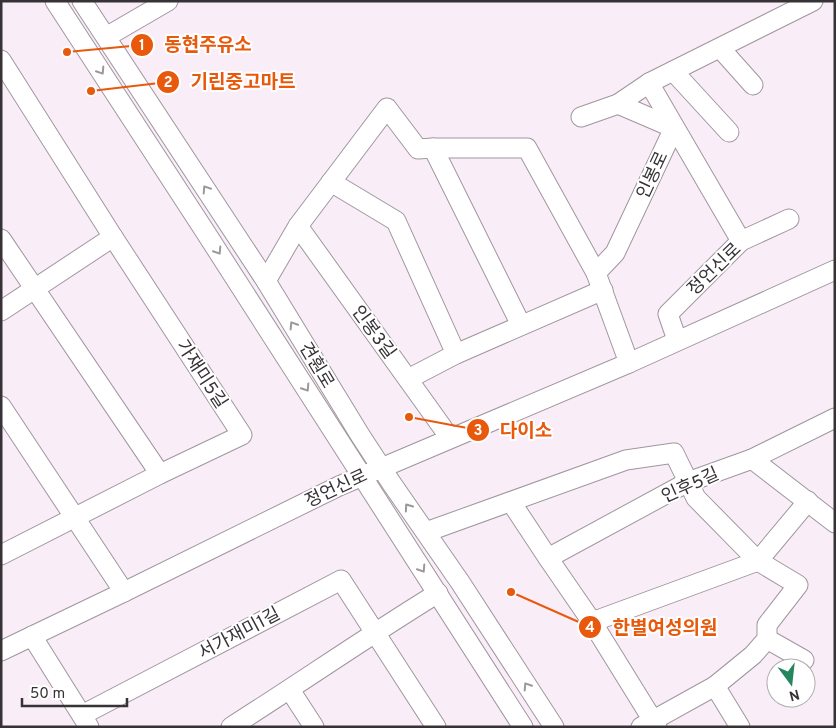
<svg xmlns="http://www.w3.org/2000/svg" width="836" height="728" font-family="Overpass,'Noto Sans KR',sans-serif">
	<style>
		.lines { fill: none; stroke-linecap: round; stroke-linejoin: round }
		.minor-casing { stroke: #a0969f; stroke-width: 21 }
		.minor { stroke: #fff; stroke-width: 19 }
		.oneway { stroke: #9b989a }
		.labels { text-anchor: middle; stroke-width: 4; stroke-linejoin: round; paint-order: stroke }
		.street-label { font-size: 18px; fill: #373236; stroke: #fff }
		.leader { fill: none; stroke: #e8590c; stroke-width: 2 }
		.callout-dot { fill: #e8590c; stroke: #fff; stroke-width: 2 }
		.mark-label { font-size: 15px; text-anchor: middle; font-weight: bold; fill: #fff }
		.callout-label { font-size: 19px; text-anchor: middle; font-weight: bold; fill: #e8590c; stroke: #fff; stroke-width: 4; stroke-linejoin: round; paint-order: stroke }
	</style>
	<rect width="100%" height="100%" fill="#f9eef8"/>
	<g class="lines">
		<defs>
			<g id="minor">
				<path d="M55 1 206 233 523 727"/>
				<path d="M82 1 266 281 360 435 392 484 460 582 554 727"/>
				<path d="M106 37 168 1"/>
				<path d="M720 48 753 85"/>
				<path d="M1 60 113 237 242 435 160 474 1 555"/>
				<path d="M673 71 729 132"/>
				<path d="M649 83 741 241"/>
				<path d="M581 117 618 104 649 83 813 1"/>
				<path d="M433 148 521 325"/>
				<path d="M331 182 396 221 456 354"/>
				<path d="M298 226 450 438"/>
				<path d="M1 239 160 474"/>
				<path d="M596 273 615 253 674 128 618 104"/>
				<path d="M266 281 298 226 387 108 418 149 433 148H527L596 273 629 363"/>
				<path d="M1 311 113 237"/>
				<path d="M677 340 668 314 741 241 789 219"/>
				<path d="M408 379 456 354 603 290"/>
				<path d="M1 406 124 592"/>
				<path d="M752 459 835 523"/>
				<path d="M511 502 548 558 592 622 657 727"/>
				<path d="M426 532 626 460 674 453 696 498 758 561 798 585 767 625V639L753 655 715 686 641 727"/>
				<path d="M548 558 688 482 752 459 835 418"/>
				<path d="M592 622 758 561 808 501"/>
				<path d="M32 636 89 727"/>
				<path d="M767 639 804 660"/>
				<path d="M1 651 124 592 339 486 629 363 835 270"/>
				<path d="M715 686 740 727"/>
				<path d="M290 690 314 727"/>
				<path d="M82 715 341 580 436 727"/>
				<path d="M231 727C300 683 368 636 438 593"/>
			</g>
		</defs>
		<!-- minor casing -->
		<use href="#minor" class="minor-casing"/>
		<!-- minor -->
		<use href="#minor" class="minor"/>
	</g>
	<!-- one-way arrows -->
	<defs><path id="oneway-chevron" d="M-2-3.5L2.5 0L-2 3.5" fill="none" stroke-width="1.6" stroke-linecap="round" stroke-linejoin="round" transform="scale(1.25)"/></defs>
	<g class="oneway">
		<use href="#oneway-chevron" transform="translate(101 71) rotate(57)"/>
		<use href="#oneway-chevron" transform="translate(206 189) rotate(-123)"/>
		<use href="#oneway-chevron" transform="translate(218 251) rotate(57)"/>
		<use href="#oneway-chevron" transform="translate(293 325) rotate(-122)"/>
		<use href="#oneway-chevron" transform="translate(306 388) rotate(57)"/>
		<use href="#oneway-chevron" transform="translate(408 507) rotate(-125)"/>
		<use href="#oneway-chevron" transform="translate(422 569) rotate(57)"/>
		<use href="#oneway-chevron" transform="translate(527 686) rotate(-123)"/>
	</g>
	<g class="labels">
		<!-- street labels -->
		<g class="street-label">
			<text transform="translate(652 175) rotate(-65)" y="6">인봉로</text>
			<text transform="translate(714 269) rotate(-44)" y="6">정언신로</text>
			<text transform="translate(374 332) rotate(54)" y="6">인봉3길</text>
			<text transform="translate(317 365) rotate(59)" y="6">견훤로</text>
			<text transform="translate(202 374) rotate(57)" y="6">가재미5길</text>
			<text transform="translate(690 485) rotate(-24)" y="6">인후5길</text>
			<text transform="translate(336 488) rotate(-25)" y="6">정언신로</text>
			<text transform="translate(239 633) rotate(-28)" y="6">서가재미1길</text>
		</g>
	</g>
	<!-- callouts -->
	<path class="leader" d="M67 52L142 45M91 91L168 82M409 417L478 430M511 592L590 627"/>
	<g class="callout-dot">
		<circle cx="67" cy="52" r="5"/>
		<circle cx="91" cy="91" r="5"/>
		<circle cx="409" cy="417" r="5"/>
		<circle cx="511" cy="592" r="5"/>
		<circle cx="142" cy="45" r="12"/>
		<circle cx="168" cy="82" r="12"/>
		<circle cx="478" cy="430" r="12"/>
		<circle cx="590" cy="627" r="12"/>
	</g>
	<g class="mark-label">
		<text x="142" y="50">1</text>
		<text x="168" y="87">2</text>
		<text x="478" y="435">3</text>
		<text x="590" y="632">4</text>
	</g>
	<g class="callout-label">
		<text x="208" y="51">동현주유소</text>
		<text x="243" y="88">기린중고마트</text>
		<text x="526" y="437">다이소</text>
		<text x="665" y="634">한별여성의원</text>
	</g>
	<!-- border -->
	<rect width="836" height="728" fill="none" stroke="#373236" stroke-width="5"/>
	<!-- north arrow -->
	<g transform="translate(791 683) rotate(165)"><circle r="24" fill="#ffffff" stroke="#afadaf"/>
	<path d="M0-4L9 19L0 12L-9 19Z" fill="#24855e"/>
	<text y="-8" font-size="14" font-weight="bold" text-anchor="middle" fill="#373236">N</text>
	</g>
	<!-- scale -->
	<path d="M22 698v8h105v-8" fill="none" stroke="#373236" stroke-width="2.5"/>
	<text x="30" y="698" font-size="15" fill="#373236" stroke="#ffffff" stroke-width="4" paint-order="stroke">50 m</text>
</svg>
